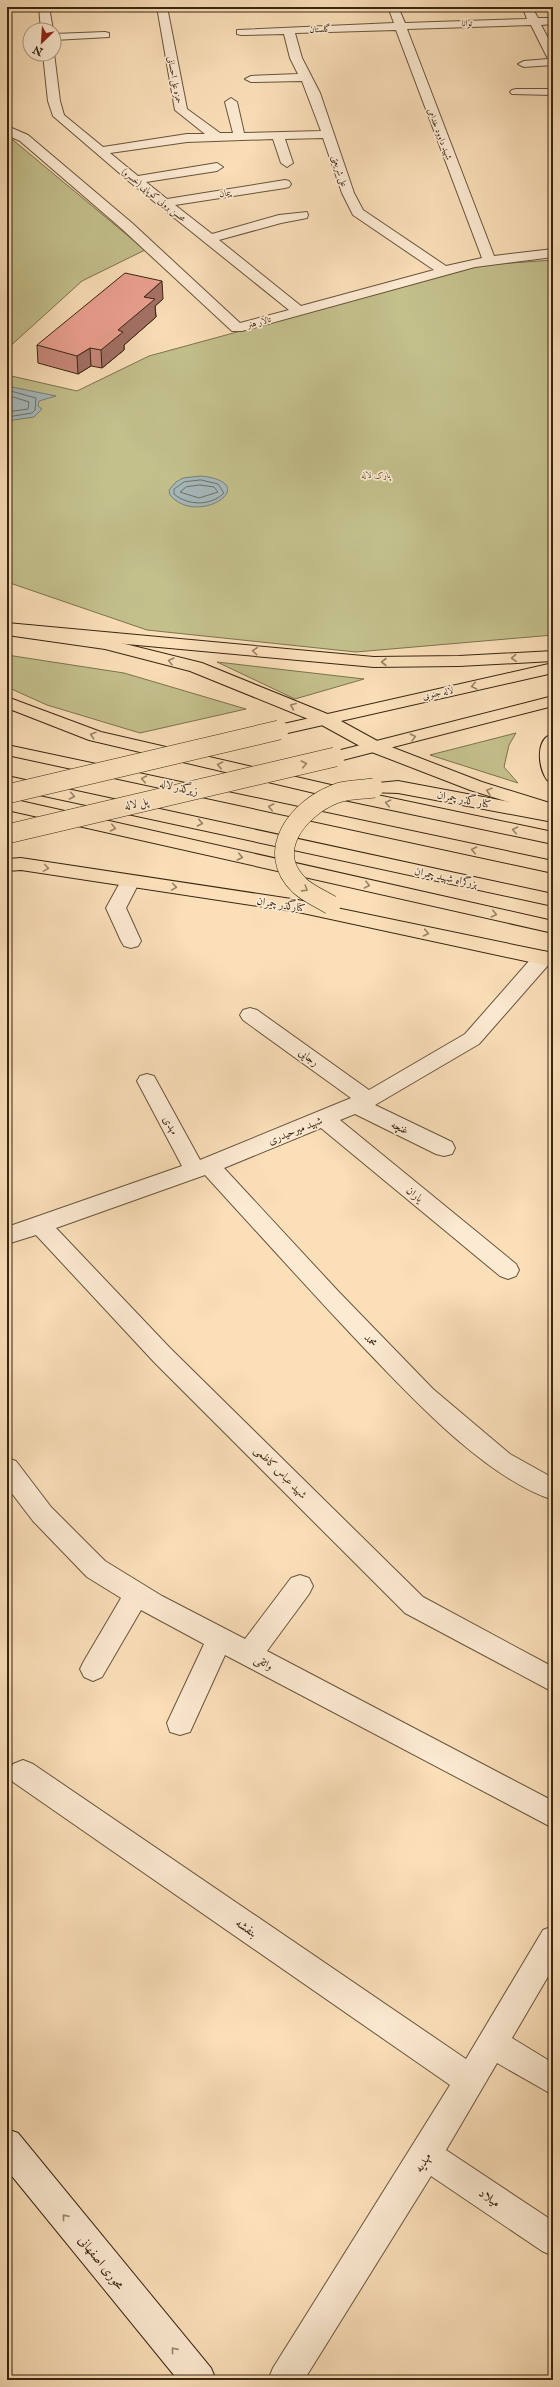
<svg xmlns="http://www.w3.org/2000/svg" width="560" height="2387" font-family="'IM FELL English',Amiri,serif">
	<style>
		.green { fill: #c3c08c; stroke: #7e724e }
		.water { fill: #a5b9bc; stroke: #7a7e78 }
		.lines { fill: none; stroke-linecap: round; stroke-linejoin: round }
		.shore { stroke: #6f6f66; stroke-width: 1 }
		.minor-casing { stroke: #69543b; stroke-width: 2 }
		.secondary-casing { stroke: #392511; stroke-width: 2 }
		.primary-casing { stroke: #392511; stroke-width: 2 }
		.trunk-casing { stroke: #392511; stroke-width: 2 }
		.minor { fill: #fcead2; fill-rule: evenodd }
		.secondary { fill: #fcead2; fill-rule: evenodd }
		.primary { fill: #fadfb9; fill-rule: evenodd }
		.trunk { fill: #fadfb9; fill-rule: evenodd }
		.primary-bridge-casing { stroke: #392511; stroke-width: 20; stroke-linecap: butt }
		.primary-bridge { stroke: #fadfb9; stroke-width: 19 }
		.wall { fill: #ca8a7d; stroke: #392511 }
		.shaded-wall { fill: #a47166; stroke: #392511 }
		.building { fill: #eba191; stroke: #392511 }
		.oneway { stroke: #9a8265 }
		.oneway2 { stroke: #9a8872 }
		.labels { text-anchor: middle; stroke-width: 3.5; stroke-linejoin: round; paint-order: stroke }
		.far-street-label { font-size: 9px; fill: #392511; stroke: #fcead2 }
		.far-park-label { font-size: 9px; font-style: italic; fill: #5c4c30; stroke: #fcead2 }
		.street-label { font-size: 11px; fill: #392511; stroke: #fcead2 }
		.near-street-label { font-size: 13px; fill: #392511; stroke: #fcead2 }
	</style>
	<rect width="100%" height="100%" fill="#fadfb9"/>
	<filter id="stains"><feTurbulence type="fractalNoise" baseFrequency=".005" numOctaves="4"/><feColorMatrix values="0 0 0 0 .2 0 0 0 0 .09 0 0 0 0 .02 0 0 0 .5 -.17"/></filter>
	<radialGradient id="worn" r=".72"><stop offset=".6" stop-color="#630" stop-opacity="0"/><stop offset="1" stop-color="#630" stop-opacity=".3"/></radialGradient>
	<!-- green -->
	<g class="green">
		<path d="M7 135 145 250 82 281 7 349Z"/>
		<path d="M553 260V635L356 652 147 630 7 582V375L77 391 149 356 483 265Z"/>
		<path d="M7 655 124 673 246 709 140 733 47 705 7 687Z"/>
		<path d="M217 662 364 679 295 699Z"/>
		<path d="M516 733 509 745 504 767 518 783 430 755Z"/>
	</g>
	<!-- water -->
	<g class="water">
		<path d="M7 386 56 396 39 401 38 406 42 409 34 417 7 421Z"/>
		<path d="M201 476C265 483 197 528 170 495L169 490 176 482 183 478Z"/>
	</g>
	<g class="lines">
		<!-- shore -->
		<g class="shore">
			<path d="M7 390 36 398 35 410 32 413 7 417"/>
			<path d="M7 395 29 402 28 409 7 412"/>
			<path d="M201 480 218 484 224 493C211 506 188 506 174 494V489L184 482Z"/>
			<path d="M200 485 214 487 218 492 199 498 180 492 186 487Z"/>
		</g>
		<defs>
			<g id="minor">
				<path d="M39 7H49L53 30H41Z"/>
				<path d="M157 7H167L187 109 220 133H233L225 102 231 98 237 102 244 133 321 131 302 81 251 82 245 79 251 76 298 74 290 58 284 34 241 35 237 34V30L394 23 388 7H398L405 23 527 19 524 11 529 8 533 9 538 18H553V24L541 25 553 47V65L524 67 518 64 524 61 548 59 531 25 407 29 494 256 553 249V257L475 267 242 331H232L122 229 20 141 7 135V126L28 135 132 223 240 323 289 310 131 183 53 116 48 101 43 54 54 53 60 101 64 115 103 147 187 134H205L175 110ZM396 30 482 258 446 266 363 210 354 193 320 93 302 58 295 33ZM323 138 342 193 353 215 434 270 301 306 219 240 281 223 307 218 308 215 307 212 279 215 212 234 175 205 285 188 289 187 291 184 289 181 285 180 167 199 146 182 217 171 223 167 217 163 138 176 110 153 187 142 273 139 281 163 287 167 293 163 285 139Z"/>
				<path d="M105 32 109 33V37L54 40V34Z"/>
				<path d="M516 89H553V95L512 94 510 92 512 90Z"/>
				<path d="M130 875 137 877 140 881 126 908 141 941 138 946 131 948 124 946 121 941 106 908 123 877Z"/>
				<path d="M543 951 550 953 553 958 550 963 479 1044 375 1105 452 1142 455 1148 452 1154 444 1156 436 1154 355 1114 340 1120 516 1264 519 1270 516 1276 508 1279 500 1276 321 1128 224 1168 338 1291 433 1389 510 1454 553 1478V1500C485 1477 415 1401 365 1349 311 1292 258 1233 205 1175L56 1228 170 1348 423 1597 553 1667V1692L405 1613 154 1362 36 1235 7 1244V1227L182 1166 137 1081 140 1076 147 1074 154 1076 200 1160 351 1098 243 1020 240 1015 243 1010 250 1008 257 1010 369 1090 465 1034 536 953Z"/>
				<path d="M7 1458 16 1461 51 1507 105 1561 162 1596 245 1639 291 1578 300 1575 309 1578 313 1586 309 1594 267 1651 553 1801V1828L225 1655 190 1732 180 1735 170 1732 167 1723 204 1644 141 1610 102 1677 93 1681 84 1677 80 1669 84 1661 121 1598 87 1577 33 1521 7 1487Z"/>
				<path d="M23 1760 33 1764 466 2059 543 1930 553 1926V1968L512 2038 553 2063V2095L497 2063 446 2150 553 2221V2256L542 2251 431 2176 304 2380H268L273 2368 450 2085 13 1782 9 1773 13 1764Z"/>
			</g>
			<path id="secondary" d="M7 2129 18 2133 211 2368 216 2380H178L7 2170Z"/>
			<g id="primary">
				<path d="M7 623 374 657 459 656 553 651V661L459 666 374 667 7 633Z"/>
				<path d="M553 663V673L279 735 273 734 270 730 273 726 279 725Z"/>
				<path d="M553 696V706L335 762 329 761 326 757 329 753Z"/>
				<path d="M553 734V782L547 780C538 767 535 738 553 734Z"/>
				<path d="M398 781 553 810V822L398 793 368 792 365 788 368 784Z"/>
				<path d="M21 858 298 900 553 953V967L298 912 21 870 7 871V859Z"/>
			</g>
			<g id="trunk">
				<path d="M7 625 105 639 202 663 330 715 381 743 482 782 553 804V816L470 790 369 751 318 723 190 671 105 649 7 635Z"/>
				<path d="M7 697 101 732 344 788 553 832V844L344 800 89 740 7 708Z"/>
				<path d="M7 745 553 861V873L7 755Z"/>
				<path d="M7 776 553 894V906L7 788Z"/>
				<path d="M7 798 553 921V933L7 810Z"/>
			</g>
		</defs>
		<!-- minor casing -->
		<use href="#minor" class="minor-casing"/>
		<!-- secondary casing -->
		<use href="#secondary" class="secondary-casing"/>
		<!-- primary casing -->
		<use href="#primary" class="primary-casing"/>
		<!-- trunk casing -->
		<use href="#trunk" class="trunk-casing"/>
		<!-- minor -->
		<use href="#minor" class="minor"/>
		<!-- secondary -->
		<use href="#secondary" class="secondary"/>
		<!-- primary -->
		<use href="#primary" class="primary"/>
		<!-- trunk -->
		<use href="#trunk" class="trunk"/>
		<defs>
			<g id="primary-bridge">
				<path d="M7 794 279 730"/>
				<path d="M7 834 335 757"/>
				<path d="M331 905C321 899 309 894 300 886 263 851 299 808 335 794 347 789 361 790 374 788"/>
			</g>
		</defs>
		<!-- primary-bridge casing -->
		<use href="#primary-bridge" class="primary-bridge-casing"/>
		<!-- primary-bridge -->
		<use href="#primary-bridge" class="primary-bridge"/>
	</g>
	<!-- wall -->
	<path class="wall" d="M163 299 155 306 156 317 124 345V350L102 368 91 366 78 374 38 363 37 345Z"/>
	<!-- shaded-wall -->
	<g class="shaded-wall">
		<path d="M162 281 163 299 155 306 156 317 124 345V350L102 368 101 350 144 297Z"/>
		<path d="M90 348 91 366 78 374 77 356Z"/>
	</g>
	<!-- building -->
	<path class="building" d="M125 273 162 281 144 297 155 299 118 330 123 332 101 350 90 348 77 356 37 345Z"/>
	<!-- one-way arrows -->
	<defs><path id="oneway-chevron" d="M-2-3.5L2.5 0L-2 3.5" fill="none" stroke-width="1.6" stroke-linecap="round" stroke-linejoin="round"/></defs>
	<g class="oneway">
		<use href="#oneway-chevron" transform="translate(255 651) rotate(-175)"/>
		<use href="#oneway-chevron" transform="translate(514 658) rotate(177)"/>
		<use href="#oneway-chevron" transform="translate(171 661) rotate(-166)"/>
		<use href="#oneway-chevron" transform="translate(384 662) rotate(180)"/>
		<use href="#oneway-chevron" transform="translate(474 686) rotate(168)"/>
		<use href="#oneway-chevron" transform="translate(293 706) rotate(-158)"/>
		<use href="#oneway-chevron" transform="translate(93 735) rotate(-162)"/>
		<use href="#oneway-chevron" transform="translate(413 737) rotate(-14)"/>
		<use href="#oneway-chevron" transform="translate(304 764) rotate(-13)"/>
		<use href="#oneway-chevron" transform="translate(220 765) rotate(-167)"/>
		<use href="#oneway-chevron" transform="translate(144 779) rotate(-168)"/>
		<use href="#oneway-chevron" transform="translate(489 791) rotate(-163)"/>
		<use href="#oneway-chevron" transform="translate(72 796) rotate(12)"/>
		<use href="#oneway-chevron" transform="translate(388 803) rotate(-168)"/>
		<use href="#oneway-chevron" transform="translate(271 807) rotate(-168)"/>
		<use href="#oneway-chevron" transform="translate(200 823) rotate(12)"/>
		<use href="#oneway-chevron" transform="translate(113 828) rotate(13)"/>
		<use href="#oneway-chevron" transform="translate(515 830) rotate(-168)"/>
		<use href="#oneway-chevron" transform="translate(474 850) rotate(-168)"/>
		<use href="#oneway-chevron" transform="translate(240 857) rotate(13)"/>
		<use href="#oneway-chevron" transform="translate(46 868) rotate(9)"/>
		<use href="#oneway-chevron" transform="translate(367 885) rotate(13)"/>
		<use href="#oneway-chevron" transform="translate(174 887) rotate(9)"/>
		<use href="#oneway-chevron" transform="translate(305 889) rotate(32)"/>
		<use href="#oneway-chevron" transform="translate(494 914) rotate(13)"/>
		<use href="#oneway-chevron" transform="translate(426 933) rotate(12)"/>
	</g>
	<g class="oneway2">
		<use href="#oneway-chevron" transform="translate(65 2217) rotate(-129)"/>
		<use href="#oneway-chevron" transform="translate(174 2350) rotate(-129)"/>
	</g>
	<g class="labels">
		<!-- far-street labels -->
		<g class="far-street-label">
			<text transform="translate(467 23) rotate(-2)" y="3">توانا</text>
			<text transform="translate(320 29) rotate(-3)" y="3">گلستان</text>
			<text transform="translate(175 80) rotate(79)" y="3">حمزه علی احسانی</text>
			<text transform="translate(440 134) rotate(69)" y="3">شهید داوود خدامی</text>
			<text transform="translate(340 171) rotate(72)" y="3">علی شریعتی</text>
			<text transform="translate(225 193) rotate(-9)" y="3">پیمان</text>
			<text transform="translate(154 195) rotate(39)" y="3">محسن برونی کوپایی (خسرو)</text>
			<text transform="translate(259 322) rotate(-15)" y="3">تالار هنر</text>
			<text transform="translate(438 693) rotate(-12)" y="3">لاله جنوبی</text>
		</g>
		<!-- far-park labels -->
		<g class="far-park-label">
			<text x="376" y="478">پارک لاله</text>
		</g>
		<!-- street labels -->
		<g class="street-label">
			<text transform="translate(179 787) rotate(12)" y="4">زیرگذر لاله</text>
			<text transform="translate(464 799) rotate(11)" y="4">کنار گذر چمران</text>
			<text transform="translate(136 803) rotate(-13)" y="4">پل لاله</text>
			<text transform="translate(446 877) rotate(12)" y="4">بزرگراه شهید چمران</text>
			<text transform="translate(281 904) rotate(9)" y="4">کنارگذر چمران</text>
			<text transform="translate(309 1057) rotate(36)" y="4">رجایی</text>
			<text transform="translate(171 1125) rotate(61)" y="4">مهدی</text>
			<text transform="translate(400 1127) rotate(26)" y="4">غنچه</text>
			<text transform="translate(295 1130) rotate(-22)" y="4">شهید میرحیدری</text>
			<text transform="translate(415 1194) rotate(39)" y="4">یاران</text>
			<text transform="translate(371 1340) rotate(46)" y="4">محمد</text>
			<text transform="translate(281 1472) rotate(45)" y="4">شهید عباس کاظمی</text>
			<text transform="translate(264 1662) rotate(28)" y="4">واثقی</text>
		</g>
		<!-- near-street labels -->
		<g class="near-street-label">
			<text transform="translate(247 1927) rotate(34)" y="5">بنفشه</text>
			<text transform="translate(422 2162) rotate(-58)" y="5">مهدیه</text>
			<text transform="translate(490 2197) rotate(34)" y="5">میلاد</text>
			<text transform="translate(102 2262) rotate(51)" y="5">محوری اصفهانی</text>
		</g>
	</g>
	<!-- margin -->
	<rect width="560" height="2387" fill="none" stroke="#fadfb9" stroke-width="24"/>
	<rect x="8" y="8" width="544" height="2371" fill="none" stroke="#392511" stroke-width="2"/>
	<rect x="12" y="12" width="536" height="2363" fill="none" stroke="#392511"/>
	<!-- north arrow -->
	<g transform="translate(42 42) rotate(205)"><circle r="19" fill="#fcead2" stroke="#ae9b85"/>
	<path d="M0-3L7 15L0 10L-7 15Z" fill="#8f2418"/>
	<text y="-6" font-size="11" font-weight="bold" text-anchor="middle" fill="#392511">N</text>
	</g>
	<rect width="100%" height="100%" filter="url(#stains)"/>
	<rect width="100%" height="100%" fill="url(#worn)"/>
</svg>
